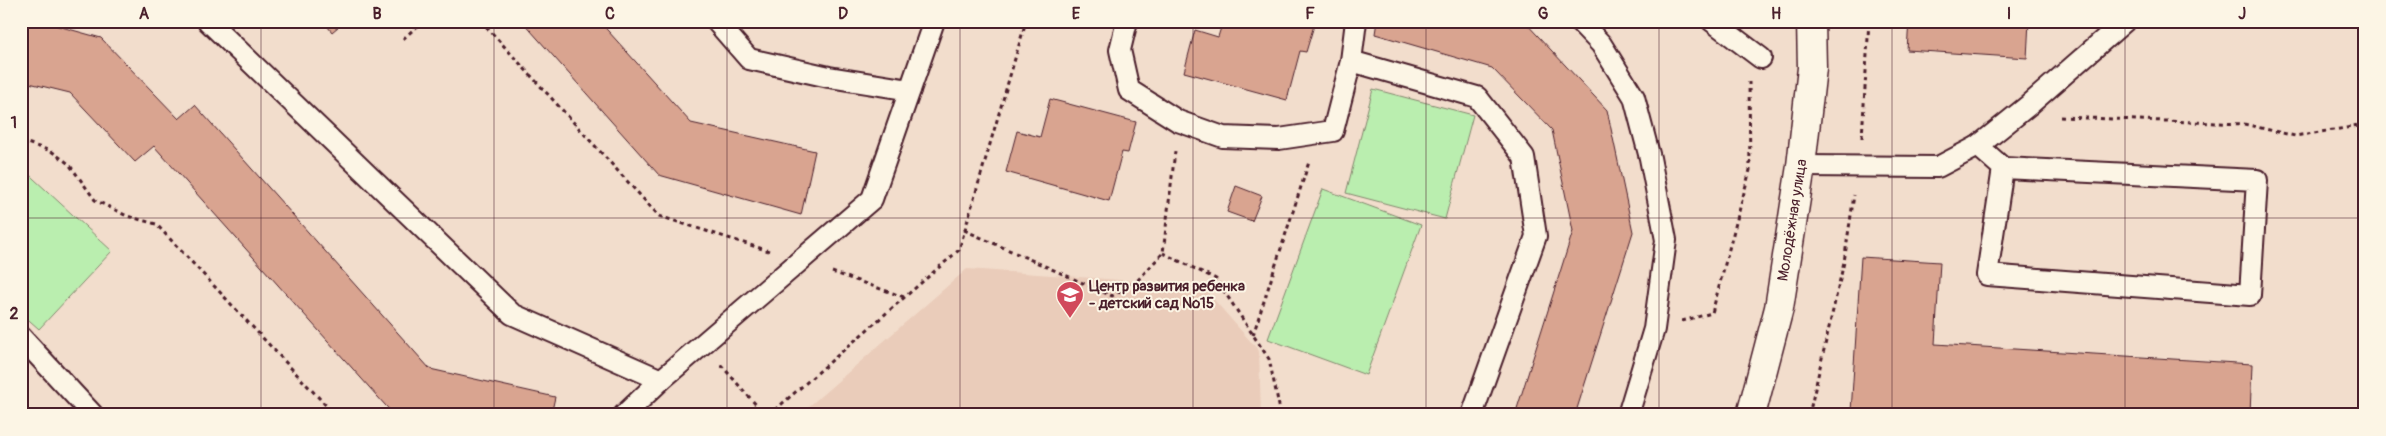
<svg xmlns="http://www.w3.org/2000/svg" width="2386" height="436" font-family="Pangolin,sans-serif">
	<style>
		.built { fill: #eaccba }
		.green { fill: #baeeaf; stroke: #82866d }
		.building { fill: #d9a490; stroke: #4a1f2b }
		.lines { fill: none; stroke-linecap: round; stroke-linejoin: round }
		.service-casing { stroke: #4a1f2b; stroke-width: 24 }
		.minor-casing { stroke: #4a1f2b; stroke-width: 31 }
		.path { stroke: #4a1f2b; stroke-width: 3; stroke-dasharray: 4 4; stroke-linecap: butt }
		.service { stroke: #fcf5e5; stroke-width: 20 }
		.minor { stroke: #fcf5e5; stroke-width: 28 }
		.grid { fill: none; stroke: #4a1f2b; stroke-width: 1; stroke-opacity: 0.55 }
		.labels { text-anchor: middle; stroke-width: 4; stroke-linejoin: round; paint-order: stroke }
		.street-label { font-size: 15px; fill: #4a1f2b; stroke: #fcf5e5 }
		.poi-label { font-size: 15px; font-weight: bold; fill: #4a1f2b; stroke: #fcf5e5; text-anchor: start }
		.neatline { fill: none; stroke: #4a1f2b; stroke-width: 2 }
		.grid-label { font-size: 16px; text-anchor: middle; font-weight: bold; fill: #4a1f2b }
	</style>
	<rect width="100%" height="100%" fill="#f2ddcc"/>
	<filter id="ink" filterUnits="userSpaceOnUse"><feTurbulence type="fractalNoise" baseFrequency=".02" numOctaves="2"/><feDisplacementMap in="SourceGraphic" scale="10" xChannelSelector="R" yChannelSelector="G"/><feConvolveMatrix kernelMatrix="1 2 1 2 8 2 1 2 1" color-interpolation-filters="sRGB"/></filter>
	<g filter="url(#ink)">
		<!-- built -->
		<path class="built" d="M967 269 1202 286 1259 351 1261 415H799Z"/>
		<!-- green -->
		<g class="green">
			<path d="M1373 89 1473 115 1445 219 1346 193Z"/>
			<path d="M21 167 112 251 39 329 21 313Z"/>
			<path d="M1323 189 1421 225 1366 375 1268 339Z"/>
		</g>
		<!-- building -->
		<g class="building">
			<path d="M21 21H40L101 38 179 119 195 105 430 369 555 397 551 415H394L154 146 135 162 70 93 21 81Z"/>
			<path d="M323 21H345L332 32Z"/>
			<path d="M522 21H599L691 123 815 151 801 215 659 175Z"/>
			<path d="M1223 21 1315 22 1306 52 1300 51 1287 100 1184 72 1195 30 1218 37Z"/>
			<path d="M1377 21H1524L1607 110 1633 232 1575 415H1515L1573 231 1552 130 1492 68 1375 34Z"/>
			<path d="M1909 21H2029L2027 58 1907 50Z"/>
			<path d="M1050 99 1136 122 1128 153 1122 152 1109 201 1006 172 1017 131 1040 137Z"/>
			<path d="M1236 186 1262 196 1252 221 1227 212Z"/>
			<path d="M1861 257 1940 262 1935 344 2252 364 2250 415H1900L1851 412Z"/>
		</g>
		<g class="lines">
			<defs>
				<g id="service">
					<path d="M208 21 512 314 661 380"/>
					<path d="M716 21 749 59 829 77 910 90"/>
					<path d="M1127 21 1120 50 1129 90 1178 121 1223 137 1279 139 1333 131 1351 61 1356 21"/>
					<path d="M1579 21 1601 44 1634 97 1650 158 1666 240 1654 329 1628 415"/>
					<path d="M1712 21 1761 58"/>
					<path d="M1351 61 1477 97 1524 157 1536 236 1472 415"/>
					<path d="M1978 146 2003 168 2257 180 2250 295 1987 275 2003 168"/>
					<path d="M1801 166 1938 167 1978 146 2029 105 2125 21"/>
					<path d="M21 337 93 415"/>
					<path d="M624 415 661 380 872 199 934 21"/>
				</g>
				<path id="minor" d="M1751 415 1779 308 1801 166 1812 68 1811 21"/>
			</defs>
			<!-- service casing -->
			<use href="#service" class="service-casing"/>
			<!-- minor casing -->
			<use href="#minor" class="minor-casing"/>
			<!-- path -->
			<g class="path">
				<path d="M481 21 659 216 769 251"/>
				<path d="M403 39 423 21"/>
				<path d="M2060 117 2244 124 2295 136 2365 125"/>
				<path d="M1862 138 1869 21"/>
				<path d="M21 141 51 151 69 164 95 200 127 216 156 224 335 415"/>
				<path d="M964 230 1112 296 1136 282 1163 253 1175 151"/>
				<path d="M1163 253 1216 279 1269 359 1281 415"/>
				<path d="M832 272 904 297"/>
				<path d="M1682 321 1712 313 1750 170 1749 82"/>
				<path d="M1253 335 1309 162"/>
				<path d="M721 365 765 415"/>
				<path d="M769 415 959 250 1026 21"/>
				<path d="M1809 415 1844 262 1854 195"/>
			</g>
			<!-- service -->
			<use href="#service" class="service"/>
			<!-- minor -->
			<use href="#minor" class="minor"/>
		</g>
	</g>
	<!-- grid -->
	<path class="grid" d="M261 21V415M494 21V415M727 21V415M960 21V415M1193 21V415M1426 21V415M1659 21V415M1892 21V415M2125 21V415M21 218H2365"/>
	<!-- icons -->
	<defs>
		<symbol id="school-pin" viewBox="-11 -11 22 30"><path d="M0 17L-7.5 6A9.5 9.5 0 1 1 7.5 6Z" fill="#d1495b" stroke="#fcf5e5"/><path d="M0-5L7-2L0 1L-7-2ZM-4 1L0 2.5L4 1V4Q0 6-4 4Z" fill="#fff"/></symbol>
	</defs>
	<g fill-rule="evenodd">
		<use href="#school-pin" x="1054" y="279" width="32" height="43"/>
	</g>
	<g class="labels">
		<!-- street labels -->
		<g class="street-label">
			<text transform="translate(1792 220) rotate(-81)" y="5">Молодёжная улица</text>
		</g>
		<!-- poi labels -->
		<g class="poi-label">
			<text x="1089" y="291">Центр развития ребенка<tspan x="1089" dy="17">- детский сад №15</tspan></text>
		</g>
	</g>
	<!-- margin -->
	<rect width="2386" height="436" fill="none" stroke="#fcf5e5" stroke-width="55"/>
	<rect x="28" y="28" width="2330" height="380" class="neatline"/>
	<g class="grid-label">
		<text x="144" y="19">A</text>
		<text x="377" y="19">B</text>
		<text x="610" y="19">C</text>
		<text x="843" y="19">D</text>
		<text x="1076" y="19">E</text>
		<text x="1310" y="19">F</text>
		<text x="1543" y="19">G</text>
		<text x="1776" y="19">H</text>
		<text x="2009" y="19">I</text>
		<text x="2242" y="19">J</text>
		<text x="14" y="128">1</text>
		<text x="14" y="319">2</text>
	</g>
</svg>
